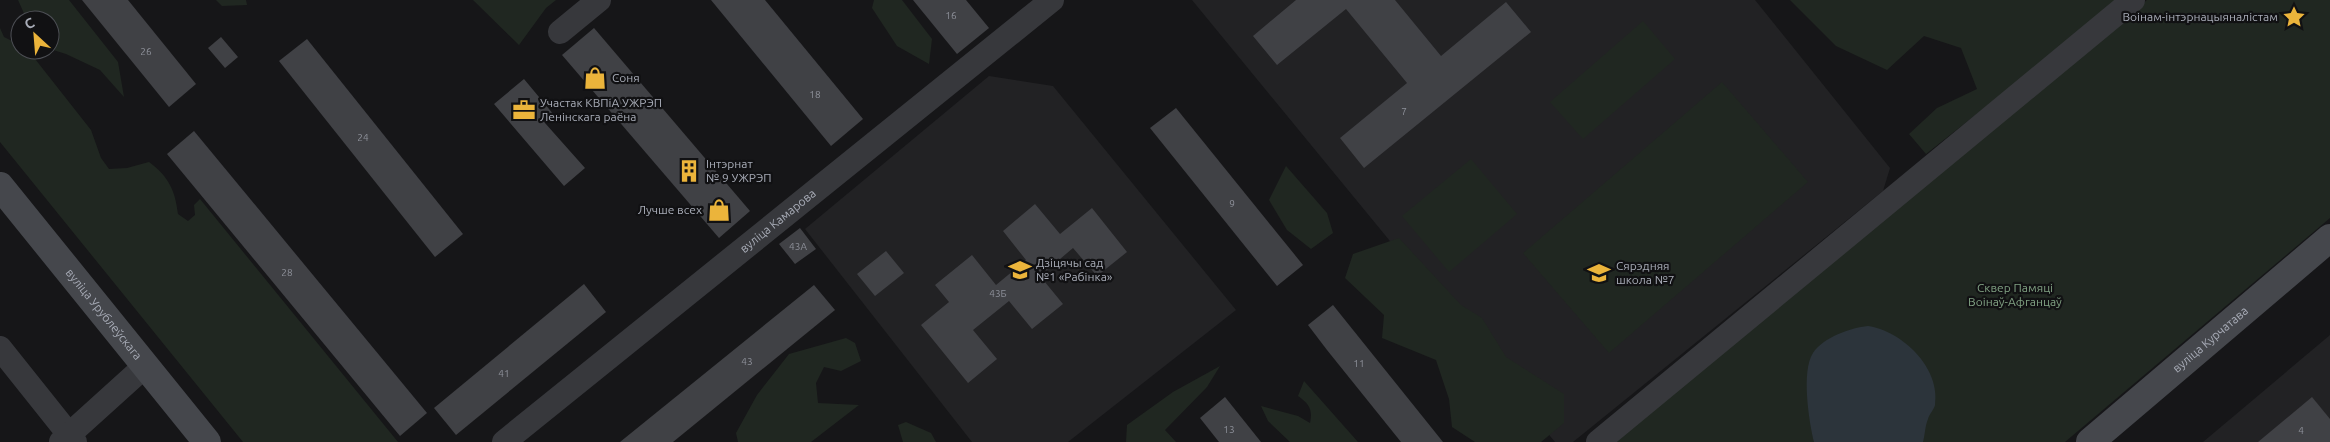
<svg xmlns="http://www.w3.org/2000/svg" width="2330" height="442" font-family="Ubuntu,sans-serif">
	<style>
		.built { fill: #222224 }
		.green { fill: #202721 }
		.water { fill: #2c343b }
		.building { fill: #404145 }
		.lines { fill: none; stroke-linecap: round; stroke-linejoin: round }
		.street { stroke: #37383c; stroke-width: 24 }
		.secondary { stroke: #45474c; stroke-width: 28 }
		.labels { text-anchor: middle; stroke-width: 4.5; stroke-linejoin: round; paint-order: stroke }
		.number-label { font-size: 10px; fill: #8e919a }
		.poi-label { font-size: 12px; fill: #a8acb7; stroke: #111113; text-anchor: start }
		.street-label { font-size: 12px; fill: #a8acb7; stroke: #111113 }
		.park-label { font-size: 12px; fill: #80a183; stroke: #111113 }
	</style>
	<rect width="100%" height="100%" fill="#161618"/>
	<!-- built -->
	<g class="built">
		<path d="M1192 0H1755L1890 168 1883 191 1573 442H1555Z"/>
		<path d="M989 76 1053 86 1236 310 1068 442H972L805 229Z"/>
		<path d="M2330 335V442H2203Z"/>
	</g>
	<!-- green -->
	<g class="green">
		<path d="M18 0H69L118 62 124 97 100 70 66 54 50 49V20H27Z"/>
		<path d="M216 0H246L247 5 222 6Z"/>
		<path d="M473 0H556L546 8 519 45Z"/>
		<path d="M874 0H902L932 39 929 64 897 46 872 8Z"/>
		<path d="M1790 0H2121L1926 154 1909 134 1937 108 1977 89 1961 48 1924 36 1887 70 1836 46Z"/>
		<path d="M2147 0H2330V218L2065 442H1609Z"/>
		<path d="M1643 21 1675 59 1583 139 1550 102Z"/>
		<path d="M0 28 4 37 20 45V50H28L91 130 101 158 109 169 127 168 149 162C169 177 175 190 178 214L188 221 195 215 194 205 200 199 398 442H243L0 142Z"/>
		<path d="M1722 82 1808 182 1609 353 1523 253Z"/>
		<path d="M1471 159 1517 214 1449 272 1402 216Z"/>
		<path d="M1286 166 1327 213 1333 233 1311 249 1287 230 1269 200Z"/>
		<path d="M1399 238 1461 305 1482 318 1506 357 1564 394V423L1541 442H1475L1452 427 1449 399 1436 360 1382 338 1384 315 1345 278 1353 254Z"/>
		<path d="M846 338 855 343 861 361 841 371 824 367 816 383 818 403 859 405 811 442H738L736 433 757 395 789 354Z"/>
		<path d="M1220 366 1207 387 1165 430 1176 442H1126L1127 425 1173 392Z"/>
		<path d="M1304 381 1358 442H1290L1268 421 1261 406 1298 416 1310 423C1313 409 1309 404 1298 396Z"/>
		<path d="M906 422 931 433 936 442H903L898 425Z"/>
	</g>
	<!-- water -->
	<path class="water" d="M1868 326C1902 331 1941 368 1935 405 1934 410 1929 414 1928 419 1925 426 1925 435 1923 442H1814C1809 422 1801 371 1813 353 1824 337 1850 328 1868 326Z"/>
	<!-- building -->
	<g class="building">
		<path d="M82 0H128L196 84 169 107Z"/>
		<path d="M711 0H765L863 119 831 146Z"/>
		<path d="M913 0H966L989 28 957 54Z"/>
		<path d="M1296 0H1395L1441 56 1506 2 1531 32 1364 168 1340 138 1407 83 1346 9 1277 65 1253 36Z"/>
		<path d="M594 28 750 211 719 238 562 55Z"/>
		<path d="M221 37 238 57 225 68 208 48Z"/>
		<path d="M307 39 463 234 435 257 279 61Z"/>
		<path d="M524 79 554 115 545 123 585 168 564 186 494 104Z"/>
		<path d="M1176 108 1303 265 1277 286 1150 128Z"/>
		<path d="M194 131 427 413 400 436 167 154Z"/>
		<path d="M1035 204 1060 234 1092 208 1127 252 1097 276 1073 248 1040 276 1063 304 1032 329 1009 301 973 330 997 359 968 383 921 325 949 302 935 285 972 255 996 285 1026 260 1003 231Z"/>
		<path d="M800 228 816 249 795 264 779 244Z"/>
		<path d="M886 251 904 273 875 296 857 274Z"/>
		<path d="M584 284 606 312 456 435 434 408Z"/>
		<path d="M814 285 835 310 673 442H620Z"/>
		<path d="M1333 305 1443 442H1401L1327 350 1308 325Z"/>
		<path d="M1225 397 1261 442H1219L1200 418Z"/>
		<path d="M2312 397 2330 419V442H2258Z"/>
	</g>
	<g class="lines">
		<!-- street -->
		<g class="street">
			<path d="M560 32 599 0"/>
			<path d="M0 348 75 442"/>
			<path d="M61 442 145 366"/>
			<path id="s1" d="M504 442 1052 0"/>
			<path d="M1598 442 2133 0"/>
		</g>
		<!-- secondary -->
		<g class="secondary">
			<path id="s2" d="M0 186 207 442"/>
			<path id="s3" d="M2090 442 2330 238"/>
		</g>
	</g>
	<!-- icons -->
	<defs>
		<symbol id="sight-bare" viewBox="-9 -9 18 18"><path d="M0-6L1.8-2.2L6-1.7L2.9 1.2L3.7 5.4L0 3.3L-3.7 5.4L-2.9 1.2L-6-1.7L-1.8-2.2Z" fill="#ebb43b" stroke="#111113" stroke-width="2.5" paint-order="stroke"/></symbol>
		<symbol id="shop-bare" viewBox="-9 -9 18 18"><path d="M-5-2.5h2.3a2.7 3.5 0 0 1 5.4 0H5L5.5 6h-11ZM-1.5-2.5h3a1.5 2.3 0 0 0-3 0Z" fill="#ebb43b" stroke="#111113" stroke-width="2.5" paint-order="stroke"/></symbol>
		<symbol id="office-bare" viewBox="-9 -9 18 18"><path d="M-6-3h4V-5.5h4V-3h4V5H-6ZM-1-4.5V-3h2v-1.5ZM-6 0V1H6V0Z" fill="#ebb43b" stroke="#111113" stroke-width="2.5" paint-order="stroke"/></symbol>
		<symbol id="building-bare" viewBox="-9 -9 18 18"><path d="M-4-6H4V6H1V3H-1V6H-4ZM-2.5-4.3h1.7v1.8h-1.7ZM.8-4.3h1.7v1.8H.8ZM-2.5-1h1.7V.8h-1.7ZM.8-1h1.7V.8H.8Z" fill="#ebb43b" stroke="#111113" stroke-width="2.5" paint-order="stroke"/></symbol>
		<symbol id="school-bare" viewBox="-9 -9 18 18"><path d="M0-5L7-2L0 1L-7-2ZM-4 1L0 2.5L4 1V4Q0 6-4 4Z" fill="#ebb43b" stroke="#111113" stroke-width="2.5" paint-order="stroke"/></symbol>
	</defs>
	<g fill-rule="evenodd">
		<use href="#sight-bare" x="2278" y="1" width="32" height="32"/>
		<use href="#shop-bare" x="579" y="62" width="32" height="32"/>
		<use href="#office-bare" x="508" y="94" width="32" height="32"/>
		<use href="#building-bare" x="673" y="155" width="32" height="32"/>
		<use href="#shop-bare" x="703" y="194" width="32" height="32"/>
		<use href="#school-bare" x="1004" y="254" width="32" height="32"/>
		<use href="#school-bare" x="1583" y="257" width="32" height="32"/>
	</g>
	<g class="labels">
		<!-- number labels -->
		<g class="number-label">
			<text x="951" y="19">16</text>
			<text x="146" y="55">26</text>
			<text x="815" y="98">18</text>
			<text x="1404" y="115">7</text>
			<text x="363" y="141">24</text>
			<text x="1232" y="207">9</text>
			<text x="798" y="250">43А</text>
			<text x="287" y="276">28</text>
			<text x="998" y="297">43Б</text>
			<text x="747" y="365">43</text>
			<text x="1359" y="367">11</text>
			<text x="504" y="377">41</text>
			<text x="1229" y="433">13</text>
			<text x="2301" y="434">4</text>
		</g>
		<!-- poi labels -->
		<g class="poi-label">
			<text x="2278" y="21" text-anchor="end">Воінам-інтэрнацыяналістам</text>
			<text x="612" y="82">Соня</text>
			<text x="540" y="107">Участак КВПіА УЖРЭП<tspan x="540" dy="14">Ленінскага раёна</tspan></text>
			<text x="706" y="168">Інтэрнат<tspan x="706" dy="14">№ 9 УЖРЭП</tspan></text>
			<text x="702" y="214" text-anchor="end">Лучше всех</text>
			<text x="1036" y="267">Дзіцячы сад<tspan x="1036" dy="14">№1 «Рабінка»</tspan></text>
			<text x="1616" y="270">Сярэдняя<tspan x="1616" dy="14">школа №7</tspan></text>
		</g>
		<!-- street labels -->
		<g class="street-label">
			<text dy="4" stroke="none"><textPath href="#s1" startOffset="352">вуліца Камарова</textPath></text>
			<text dy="4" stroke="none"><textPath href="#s2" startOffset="165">вуліца Урублеўскага</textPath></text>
			<text dy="4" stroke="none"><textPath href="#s3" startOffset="158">вуліца Курчатава</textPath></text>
		</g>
		<!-- park labels -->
		<g class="park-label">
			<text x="2015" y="292">Сквер Памяці<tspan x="2015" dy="14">Воінаў-Афганцаў</tspan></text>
		</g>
	</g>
	<!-- north arrow -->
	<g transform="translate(35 35) rotate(334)"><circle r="24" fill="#111113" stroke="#4d4f55"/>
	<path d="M0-4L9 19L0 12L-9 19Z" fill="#ebb43b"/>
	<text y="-8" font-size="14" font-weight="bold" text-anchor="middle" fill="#a8acb7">С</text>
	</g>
</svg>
